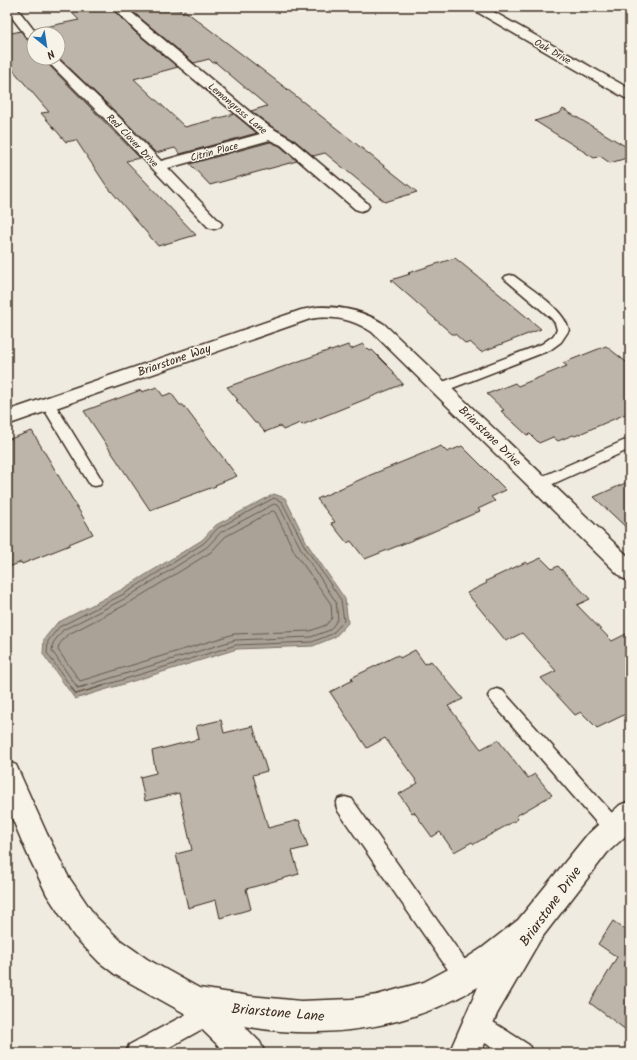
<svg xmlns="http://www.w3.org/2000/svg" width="637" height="1060" font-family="Kalam,sans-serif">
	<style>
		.water { fill: #aaa296; stroke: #7e7266 }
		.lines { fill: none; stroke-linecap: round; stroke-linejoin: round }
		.shore-far1 { stroke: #675a4e; stroke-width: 1 }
		.shore { stroke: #675a4e; stroke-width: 1.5 }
		.building { fill: #bdb5aa; stroke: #3b2a1e }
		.lane-casing { stroke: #3b2a1e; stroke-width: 3 }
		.street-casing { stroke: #3b2a1e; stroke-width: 3 }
		.lane { fill: #f7f3e8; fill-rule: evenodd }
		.street { fill: #f7f3e8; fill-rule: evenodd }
		.labels { text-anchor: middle; stroke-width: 3; stroke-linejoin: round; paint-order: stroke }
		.far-street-label { font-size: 10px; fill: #3b2a1e; stroke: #f7f3e8 }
		.street-label { font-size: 12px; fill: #3b2a1e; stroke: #f7f3e8 }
		.near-street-label { font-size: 14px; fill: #3b2a1e; stroke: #f7f3e8 }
	</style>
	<rect width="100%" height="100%" fill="#efebe0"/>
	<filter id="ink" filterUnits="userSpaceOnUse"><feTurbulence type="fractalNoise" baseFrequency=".025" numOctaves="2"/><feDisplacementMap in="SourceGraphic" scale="8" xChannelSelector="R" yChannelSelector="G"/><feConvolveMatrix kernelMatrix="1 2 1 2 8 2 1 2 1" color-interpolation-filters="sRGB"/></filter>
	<g filter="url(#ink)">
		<!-- water -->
		<path class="water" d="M274 494 285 498 308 545 345 599 348 623 335 637 313 646 237 649 75 699 43 654 44 639 57 623 121 590 202 540 216 525Z"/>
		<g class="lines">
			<!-- shore-far1 -->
			<g class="shore-far1">
				<path d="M273 511 275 512 295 553 331 604 332 618 326 625 310 631 234 634 80 681 58 650 59 645 67 635 129 603 211 552 225 537Z"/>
				<path d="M71 687 47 653 48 641 59 627 124 594 204 543 218 528 274 498 282 502 305 547 341 600 344 621 332 634 312 642 236 645 99 687"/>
				<path d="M77 687 52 651 53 643 63 630 126 598 207 547 221 532 274 504 279 506 301 549 336 602 338 619 330 630 311 637 235 640 82 687"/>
			</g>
			<!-- shore -->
			<g class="shore">
				<path d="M70 686 76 694 103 686"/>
				<path d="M76 686 78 688 85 686"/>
			</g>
		</g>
		<!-- building -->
		<g class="building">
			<path d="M66 7H110L134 31 178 67 134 79 185 127 234 114 257 133 180 154 175 148 156 153 122 118 58 57V34H38L35 29 79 20Z"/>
			<path d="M127 7H175L183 12 184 10 278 82 417 192 385 202 325 153 313 156 292 138 271 126 251 111 267 106 215 62 213 63 209 59 194 63Z"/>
			<path d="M21 31 29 42 34 43V58H42L140 158 126 161 196 235 158 246 106 185 76 140 66 142 41 113 49 112 7 63V34Z"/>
			<path d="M563 109 630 149V157L610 163 600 156 594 158 535 121 560 113Z"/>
			<path d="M270 142 280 146 297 161 210 185 190 164Z"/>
			<path d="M455 258 504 298 541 329 481 352 470 342 466 344 455 334H452L391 280 410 274 408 273Z"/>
			<path d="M363 344 370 351 372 350 395 373H393L403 384 302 425 300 423 283 430 280 426 265 432 257 423H255L236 400H238L227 387 330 350 331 351 348 345 351 349Z"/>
			<path d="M606 346 630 365V412L575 436 573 435 558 441 553 437 539 443 530 434 527 435 501 411 504 410 487 394 515 383 518 386 567 366 563 363Z"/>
			<path d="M157 387 163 396 171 393 180 405H183L237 476 215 485 216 486 150 510 84 411 141 390 142 392Z"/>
			<path d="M32 431 93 534 69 544 70 545 22 564 21 562 7 568V440Z"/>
			<path d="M441 446 447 452 462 446 506 490 491 497 495 501 478 509 480 511 430 533 365 559 351 541 347 543 331 523 335 522 317 499 368 476Z"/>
			<path d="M630 481V531L594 497Z"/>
			<path d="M541 558 552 569 558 566 590 599 577 605 612 641 630 632V712L597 728 581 712 575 715 541 678 556 671 522 633 506 641 467 593 487 583 486 581 526 562 528 564Z"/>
			<path d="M415 650 425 664 431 661 463 699 448 706 481 749 498 740 528 778 535 774 552 795 516 816 518 819 474 844 472 842 454 852 440 832 432 837 414 812 412 813 399 794 418 783 385 738 367 748 330 692 353 680 351 678 398 655 400 658Z"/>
			<path d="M221 720 224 733 253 726 267 771 253 775 268 828 299 820 308 847 292 851 299 874 246 889 251 909 220 918 216 900 188 908 176 854 192 850 179 793 145 801 140 777 156 773 152 751 199 739 196 726Z"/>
			<path d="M613 921 630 933V1033L590 1003 617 957 598 944Z"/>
		</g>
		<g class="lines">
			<defs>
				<g id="lane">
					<path d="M510 275 514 276C531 289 564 309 569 330L561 342 550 350 445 391 440 392 435 391 433 388 435 385 542 344 553 336 557 330 555 323 551 318 506 280 504 278 506 276Z"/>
					<path d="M48 400 53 401 100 477 102 481 100 485 95 486 90 485 41 404 43 401Z"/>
					<path d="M630 438V449L544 488 539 489 534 488 532 484 534 480Z"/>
					<path d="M497 689 503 691 621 823 623 829 621 835 614 838 607 835 491 701 488 696 491 691Z"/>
					<path d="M345 797 352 799 472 970 475 977 472 984 465 987 458 984 338 811 336 805 338 799Z"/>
					<path d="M207 1003 215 1006 218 1014 215 1022 159 1053H126L129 1045Z"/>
					<path d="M477 1014 485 1017 529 1045 532 1053H501L469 1033 466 1025 469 1017Z"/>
				</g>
				<g id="street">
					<path d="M7 7H16L37 34H34V42L30 41 7 11Z"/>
					<path d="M112 7H125L250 112 270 127 291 139 367 203 369 206 367 209 361 211 355 209 281 145 270 140 168 168 222 224 220 227 214 229 208 227 111 125 44 58H57L121 119 161 161 260 134 135 30Z"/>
					<path d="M470 7H485L630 89V99L625 98 472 9Z"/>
					<path d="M317 307C341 306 364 311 384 324L630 558V581L622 578 372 332C352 319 333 315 310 319L7 425V411L301 310Z"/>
					<path d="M7 761 16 765 47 834 68 876 95 916 120 940 147 959 199 988 250 996 301 1001 352 999 377 995 424 982 456 965 482 948 518 920 587 835 620 805 630 801V832L607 853 540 940 497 1014 481 1053H449L478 987C407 1029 325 1041 244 1026L260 1042 265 1053H226L186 1014 116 975 99 962 74 936 47 895 26 851 7 806Z"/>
				</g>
			</defs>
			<!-- lane casing -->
			<use href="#lane" class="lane-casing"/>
			<!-- street casing -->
			<use href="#street" class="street-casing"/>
			<!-- lane -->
			<use href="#lane" class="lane"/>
			<!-- street -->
			<use href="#street" class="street"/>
		</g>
	</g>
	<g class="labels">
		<!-- far-street labels -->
		<g class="far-street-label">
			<text transform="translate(553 51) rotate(30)" y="4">Oak Drive</text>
			<text transform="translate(238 108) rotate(40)" y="4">Lemongrass Lane</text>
			<text transform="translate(133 140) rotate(46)" y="4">Red Clover Drive</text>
			<text transform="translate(214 151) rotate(-15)" y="4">Citrin Place</text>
		</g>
		<!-- street labels -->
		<g class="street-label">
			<text transform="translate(174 360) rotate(-19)" y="4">Briarstone Way</text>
			<text transform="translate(490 436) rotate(44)" y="4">Briarstone Drive</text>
		</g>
		<!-- near-street labels -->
		<g class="near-street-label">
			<text transform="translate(550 906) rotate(-54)" y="5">Briarstone Drive</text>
			<text transform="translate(278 1012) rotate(5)" y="5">Briarstone Lane</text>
		</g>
	</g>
	<!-- margin -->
	<rect width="637" height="1060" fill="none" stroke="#f7f3e8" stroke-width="24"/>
	<rect x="12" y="12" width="613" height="1036" fill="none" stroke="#3b2a1e" stroke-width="1.5" filter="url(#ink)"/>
	<!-- north arrow -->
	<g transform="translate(46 46) rotate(150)"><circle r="19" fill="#f7f3e8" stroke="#aca397"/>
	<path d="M0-3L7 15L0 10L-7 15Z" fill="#1f6fb2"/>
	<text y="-6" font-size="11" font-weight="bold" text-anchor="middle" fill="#3b2a1e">N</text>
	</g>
</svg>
